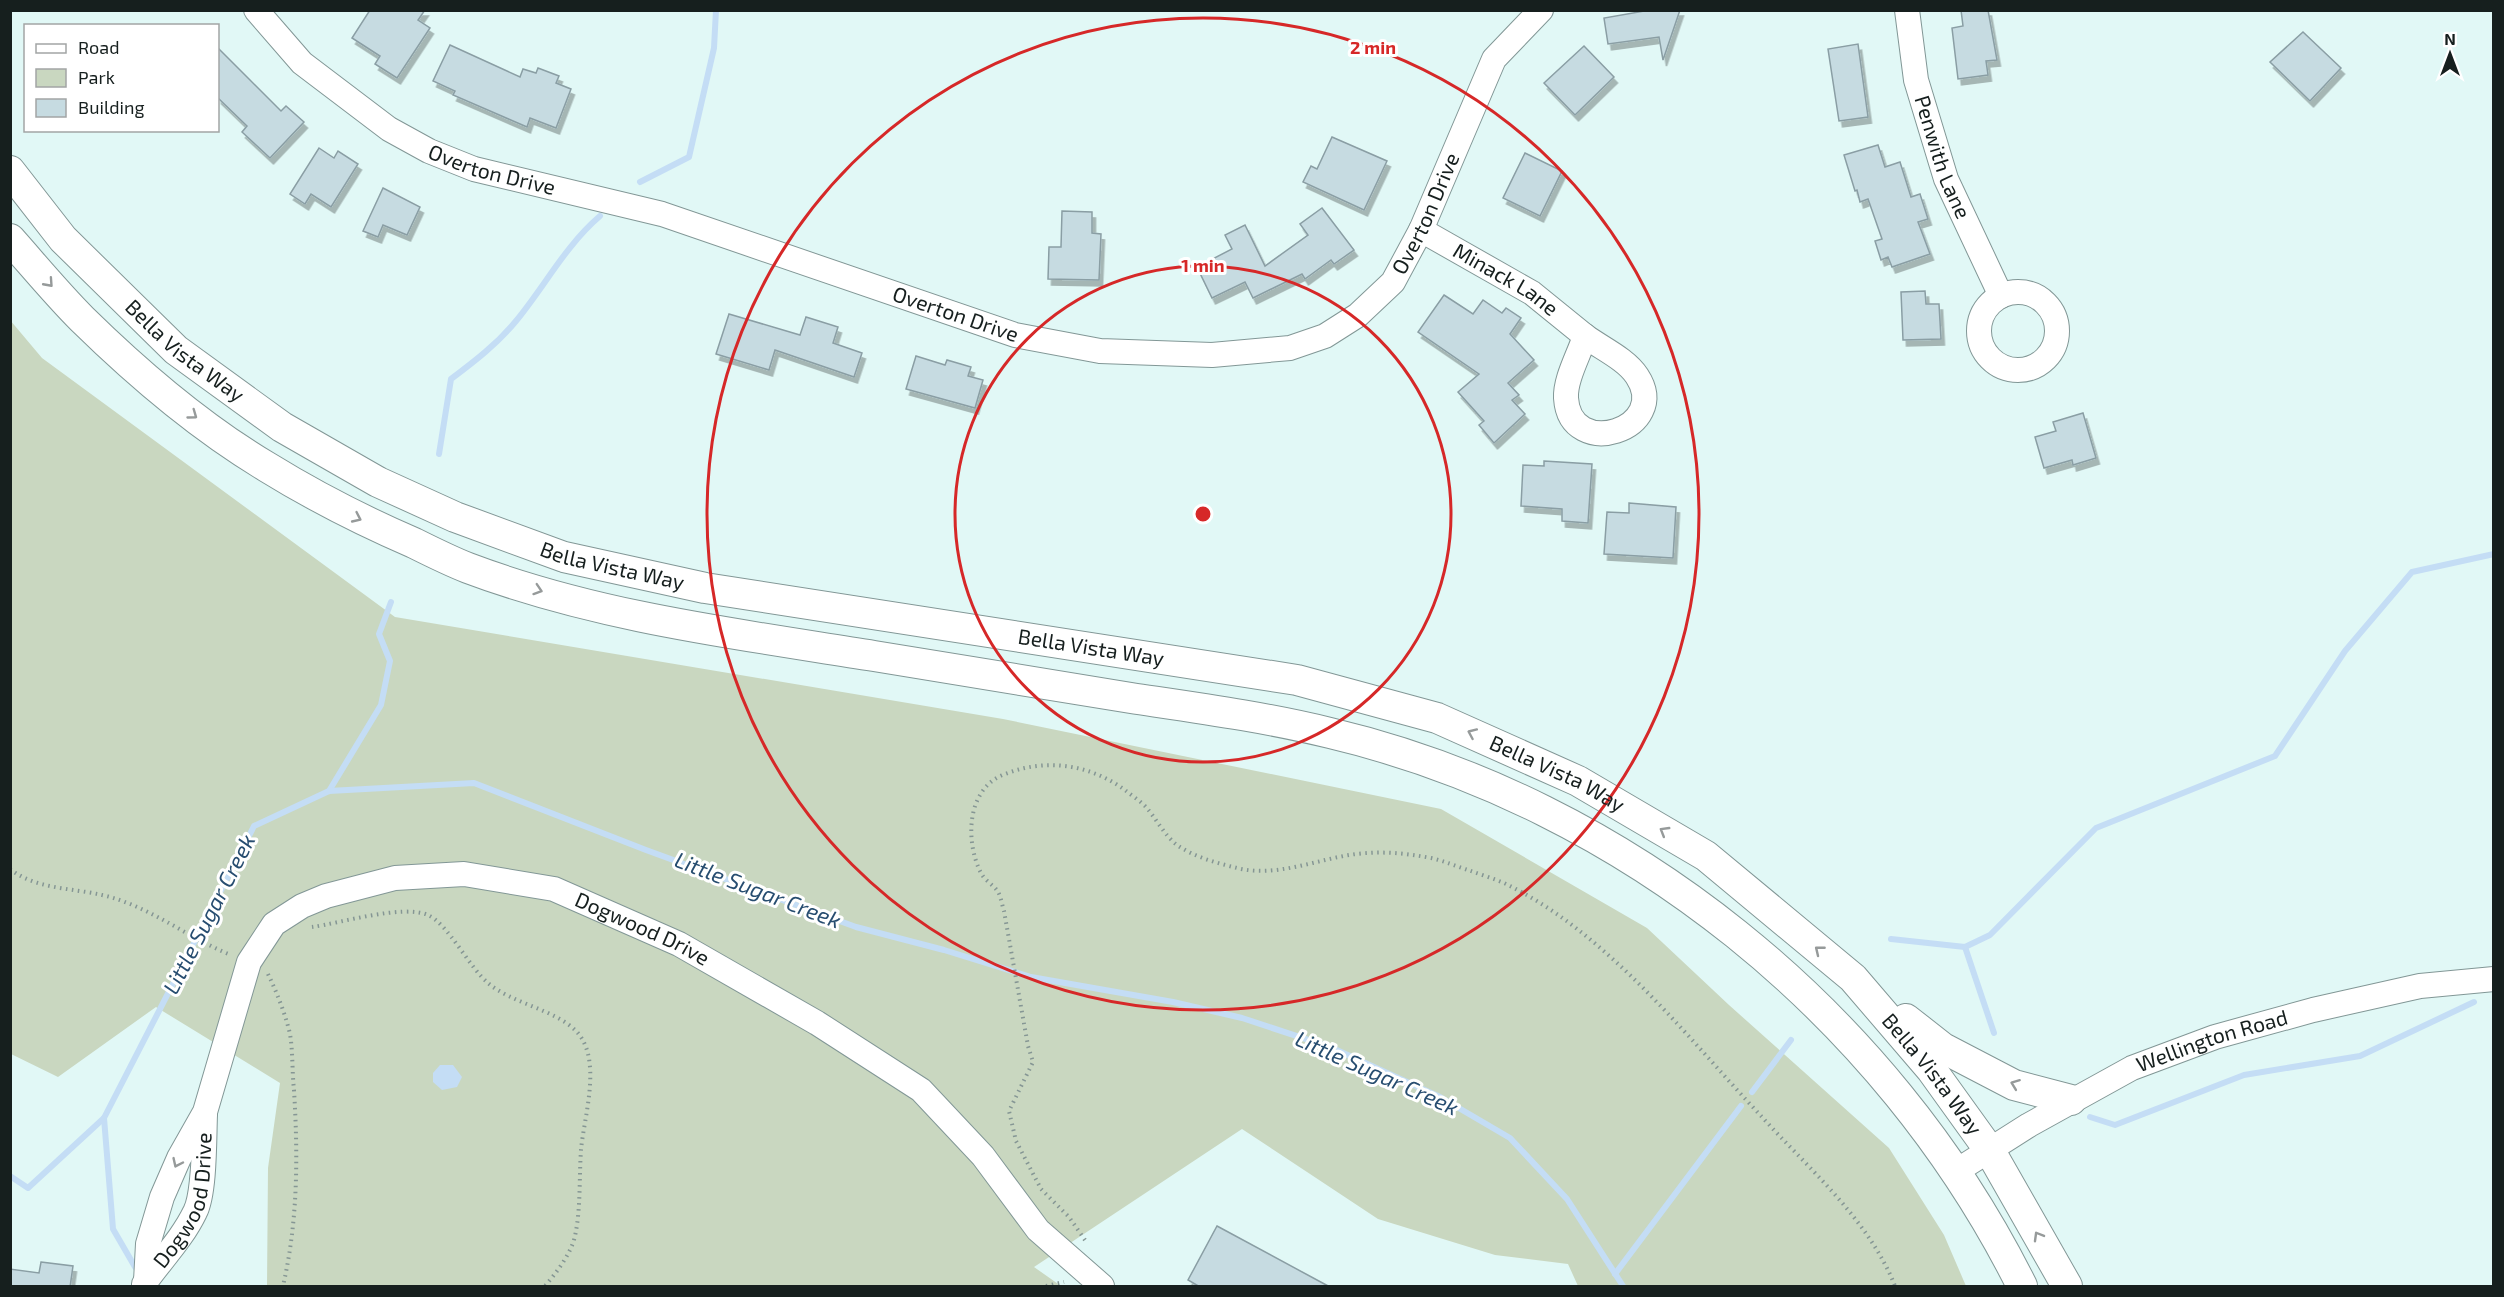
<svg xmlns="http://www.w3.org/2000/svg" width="2504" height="1297" font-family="'Exo 2',sans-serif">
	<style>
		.green { fill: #c9d7c0 }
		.water { fill: #c4ddf5 }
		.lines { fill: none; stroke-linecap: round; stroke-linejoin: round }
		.stream { stroke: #c4ddf5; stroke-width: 6 }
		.building { fill: #c6dbe1; stroke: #8a9ea4; stroke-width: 1.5; filter: url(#shadow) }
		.minor-casing { stroke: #829796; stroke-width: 26 }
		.major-casing { stroke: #829796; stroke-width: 32 }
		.path { stroke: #859694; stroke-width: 4; stroke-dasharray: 1.5 4.5; stroke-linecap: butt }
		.minor { stroke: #fff; stroke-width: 24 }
		.major { stroke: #fff; stroke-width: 30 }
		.oneway { stroke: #969a9a }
		.ring { fill: none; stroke: #d62828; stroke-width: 3 }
		.labels { text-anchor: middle; stroke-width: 6; stroke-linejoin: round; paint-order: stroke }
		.street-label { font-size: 21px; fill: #161f1e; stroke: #fff }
		.water-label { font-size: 22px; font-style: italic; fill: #274d70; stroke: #fff }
		.centre { fill: #d62828; stroke: #fff; stroke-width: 3 }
		.ring-label { font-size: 18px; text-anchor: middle; font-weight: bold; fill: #d62828; stroke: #fff; stroke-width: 6; stroke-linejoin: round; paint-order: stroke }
	</style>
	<defs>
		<filter id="shadow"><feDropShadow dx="3.5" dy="6" stdDeviation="0" flood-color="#0004"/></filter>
	</defs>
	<rect width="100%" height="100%" fill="#e1f8f6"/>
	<!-- green -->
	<path class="green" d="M10 320 42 358 395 617 1003 719 1441 809 1647 928 1729 1005 1889 1148 1944 1235 1966 1286H1578L1568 1264 1495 1255 1378 1219 1242 1129 1034 1267 1061 1286H267L268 1168 280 1083 156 1007 58 1077 11 1054Z"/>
	<!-- water -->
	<path class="water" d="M440 1065H453L462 1077 457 1087 442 1090 433 1082V1073Z"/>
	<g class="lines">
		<!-- stream -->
		<g class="stream">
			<path d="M640 182 689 157 714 48 716 10"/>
			<path d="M439 454 451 379C475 361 497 344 516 321 545 286 565 246 600 216"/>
			<path d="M329 791 381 705 390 661 379 634 391 602"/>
			<path d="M1891 939 1965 947 1990 935 2096 828 2275 756 2345 651 2412 572 2494 554"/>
			<path d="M1965 947 1994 1033"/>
			<path d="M1752 1092 1791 1040"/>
			<path d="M2090 1117 2115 1125 2244 1075 2360 1056 2474 1002"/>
			<path d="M104 1118 113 1229 135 1267"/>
			<path d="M10 1176 28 1188 104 1118 254 826 329 791 474 783 646 850 856 927 944 950 1031 977 1173 1002 1242 1018 1330 1047 1440 1097 1510 1138 1567 1199 1623 1286"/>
			<path d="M1615 1274 1741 1106"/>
		</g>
	</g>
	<!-- building -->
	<g class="building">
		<path d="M370 10H425L418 20 430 28 397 78 375 64 380 56 352 38Z"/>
		<path d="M1650 10H1680L1663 60 1659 37 1608 44 1604 18Z"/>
		<path d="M1961 10H1988L1997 60 1986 61 1988 75 1958 79 1952 28 1963 26Z"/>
		<path d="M2303 32 2341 68 2310 101 2270 62Z"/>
		<path d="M1858 44 1868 117 1839 121 1828 49Z"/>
		<path d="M450 45 520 77 523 69 536 73 538 68 559 76 556 83 571 89 556 128 530 118 527 127 453 95 455 91 433 81Z"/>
		<path d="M1584 46 1614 77 1575 115 1544 83Z"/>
		<path d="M218 48 281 111 286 106 304 122 270 158 242 132 247 126 218 98Z"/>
		<path d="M1332 137 1387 161 1364 210 1303 182 1311 166 1317 169Z"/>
		<path d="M1878 145 1885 167 1900 162 1911 197 1920 194 1928 219 1918 222 1930 254 1892 267 1888 257 1881 260 1875 241 1882 239 1868 199 1860 202 1857 190 1855 191 1844 155Z"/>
		<path d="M319 148 334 158 338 151 358 164 331 207 311 194 305 204 290 194Z"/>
		<path d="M1525 153 1562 171 1540 216 1503 198Z"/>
		<path d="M383 188 420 207 407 235 383 225 378 237 363 231Z"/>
		<path d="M1322 208 1354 250 1334 264 1331 260 1305 279 1302 274 1253 298 1245 282 1212 298 1197 267 1232 249 1225 235 1245 225 1265 266 1308 235 1300 224Z"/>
		<path d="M1062 211 1092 212V233L1101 234 1099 280 1048 279 1049 247H1061Z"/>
		<path d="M1925 291 1926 304H1939L1941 339 1903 340 1901 292Z"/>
		<path d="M1444 295 1473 314 1483 300 1502 313 1506 308 1521 318 1510 334 1534 360 1508 383 1519 395 1512 400 1525 414 1494 443 1479 425 1484 421 1458 392 1479 374 1418 332Z"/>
		<path d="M729 314 800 335 806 317 838 327 833 343 862 353 854 377 775 350 769 370 716 354Z"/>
		<path d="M916 356 945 365 947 360 971 367 968 376 983 380 975 408 906 389Z"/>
		<path d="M2083 413 2096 458 2073 465 2072 460 2044 468 2035 437 2056 431 2053 422Z"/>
		<path d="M1544 461 1592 464 1588 523 1562 521V509L1521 506 1523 465 1544 466Z"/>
		<path d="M1629 503 1676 507 1673 558 1604 554 1607 512 1629 513Z"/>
		<path d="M1217 1226 1330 1287H1200L1188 1280Z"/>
		<path d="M41 1262 73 1266 70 1287H10V1269L39 1273Z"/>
	</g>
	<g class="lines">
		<defs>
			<g id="minor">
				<path id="s1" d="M256 10 302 63 389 129 429 151 474 169 662 214 1015 335 1100 351 1212 355 1290 348 1325 336 1358 315 1393 282 1421 230 1494 59 1541 10"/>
				<path id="s2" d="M1907 10 1916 80 1946 179 2001 296"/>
				<path id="s3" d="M1421 230 1532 293 1585 336"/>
				<circle cx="2018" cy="331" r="39"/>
				<path d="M1585 336C1601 348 1626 359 1637 376 1672 429 1570 462 1566 398 1565 379 1579 355 1585 336Z"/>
				<path id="s4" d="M1955 1172 2029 1125 2132 1068 2215 1037 2313 1010 2420 986 2494 979"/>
				<path id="s5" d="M146 1281 148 1244 162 1197 179 1158 205 1112 249 962 274 924 302 906 326 896 395 878 464 874 554 889 679 944 817 1023 921 1090 983 1156 1038 1230 1102 1286"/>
				<path id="s6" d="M144 1284C161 1260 182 1239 195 1212 205 1193 204 1137 205 1115"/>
			</g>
			<g id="major">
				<path id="s7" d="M10 171 63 239 176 350 282 427 378 482 455 517 564 557 705 588 1297 680 1437 718 1578 781 1706 856 1853 978 1931 1069 1990 1151 2067 1286"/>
				<path d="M10 239C34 266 57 294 82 319 137 373 200 427 267 467 314 496 363 521 414 543 432 552 450 561 468 568 598 617 737 634 874 656 959 670 1045 684 1131 698 1198 708 1265 717 1330 733 1626 803 1887 1015 2022 1286"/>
				<path d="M1906 1019 1943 1048 2014 1085 2071 1100"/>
			</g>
		</defs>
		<!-- minor casing -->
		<use href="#minor" class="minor-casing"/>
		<!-- major casing -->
		<use href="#major" class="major-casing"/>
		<!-- path -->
		<g class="path">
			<path d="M10 869C35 889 72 888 102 895 150 906 186 937 231 955"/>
			<path d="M312 927C341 923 403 904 428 915 448 924 469 967 488 983 511 1003 556 1010 576 1031 603 1059 584 1116 581 1150 579 1178 581 1208 575 1236 571 1254 556 1273 545 1286"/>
			<path d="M268 974C277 993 285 1013 290 1034 293 1052 292 1072 294 1090 298 1156 298 1221 283 1286"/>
			<path d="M1085 1240 1069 1217 1041 1189 1016 1141 1009 1111 1033 1062 1028 1046 1004 911C1002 905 1001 897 998 892 994 885 985 881 981 873 965 842 966 788 1005 774 1046 758 1089 764 1125 790 1131 795 1139 800 1145 806 1156 818 1164 835 1177 845 1194 857 1217 863 1237 868 1276 878 1317 859 1356 854 1382 851 1405 853 1431 858 1444 861 1456 866 1468 870 1479 874 1492 878 1504 883 1608 933 1685 1035 1762 1117 1809 1169 1869 1220 1895 1286"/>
			<path d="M1046 1286 1064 1282"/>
		</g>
		<!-- minor -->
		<use href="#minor" class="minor"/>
		<!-- major -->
		<use href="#major" class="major"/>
	</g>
	<!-- one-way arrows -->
	<defs><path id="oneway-chevron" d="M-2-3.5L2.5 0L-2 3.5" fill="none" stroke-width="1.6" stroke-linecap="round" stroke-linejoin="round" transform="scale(1.5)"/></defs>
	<g class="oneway">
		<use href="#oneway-chevron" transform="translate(49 283) rotate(48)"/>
		<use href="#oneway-chevron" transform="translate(193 415) rotate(36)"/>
		<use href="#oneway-chevron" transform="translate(357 518) rotate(25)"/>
		<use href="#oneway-chevron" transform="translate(538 590) rotate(18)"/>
		<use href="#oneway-chevron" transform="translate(1472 733) rotate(-156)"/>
		<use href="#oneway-chevron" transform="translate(1664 831) rotate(-149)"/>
		<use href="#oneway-chevron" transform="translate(1819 950) rotate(-141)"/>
		<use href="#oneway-chevron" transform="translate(2015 1084) rotate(-159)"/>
		<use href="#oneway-chevron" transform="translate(177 1163) rotate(115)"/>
		<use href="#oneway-chevron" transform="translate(2038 1236) rotate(-120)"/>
	</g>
	<!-- distance rings -->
	<g class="ring">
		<circle cx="1203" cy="514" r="248"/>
		<circle cx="1203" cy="514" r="496"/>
	</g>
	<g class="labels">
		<!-- street labels -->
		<g class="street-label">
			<text dy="7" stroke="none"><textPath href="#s2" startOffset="152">Penwith Lane</textPath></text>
			<text dy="7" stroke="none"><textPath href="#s1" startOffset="291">Overton Drive</textPath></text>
			<text dy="7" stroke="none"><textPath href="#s1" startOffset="1317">Overton Drive</textPath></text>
			<text dy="7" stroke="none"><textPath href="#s3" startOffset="98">Minack Lane</textPath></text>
			<text dy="7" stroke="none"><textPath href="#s1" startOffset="777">Overton Drive</textPath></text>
			<text dy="7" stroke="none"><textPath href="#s7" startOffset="252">Bella Vista Way</textPath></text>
			<text dy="7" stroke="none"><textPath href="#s7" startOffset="736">Bella Vista Way</textPath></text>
			<text dy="7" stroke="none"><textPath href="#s7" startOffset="1222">Bella Vista Way</textPath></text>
			<text dy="7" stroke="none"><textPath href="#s7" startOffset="1708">Bella Vista Way</textPath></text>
			<text dy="7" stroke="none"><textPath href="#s5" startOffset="771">Dogwood Drive</textPath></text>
			<text dy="7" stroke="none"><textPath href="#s4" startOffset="290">Wellington Road</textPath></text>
			<text dy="7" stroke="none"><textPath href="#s7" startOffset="2194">Bella Vista Way</textPath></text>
			<text dy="7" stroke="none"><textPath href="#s6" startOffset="96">Dogwood Drive</textPath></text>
		</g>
		<!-- water labels -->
		<g class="water-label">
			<text transform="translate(758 890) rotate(21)" y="8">Little Sugar Creek</text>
			<text transform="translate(209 914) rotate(-63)" y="8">Little Sugar Creek</text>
			<text transform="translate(1377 1073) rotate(24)" y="8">Little Sugar Creek</text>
		</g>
	</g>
	<circle cx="1203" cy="514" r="9" class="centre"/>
	<g class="ring-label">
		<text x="1373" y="54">2 min</text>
		<text x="1203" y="272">1 min</text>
	</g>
	<!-- border -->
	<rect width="2504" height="1297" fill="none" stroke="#161f1e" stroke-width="24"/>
	<!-- legend -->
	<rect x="24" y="24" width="195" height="108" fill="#ffffff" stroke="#a2a5a5" stroke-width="1.5"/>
	<rect x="36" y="44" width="30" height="9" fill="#ffffff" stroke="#a2a5a5" stroke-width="1.5"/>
	<text x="78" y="54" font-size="18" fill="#161f1e">Road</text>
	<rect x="36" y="69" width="30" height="18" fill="#c9d7c0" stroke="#a2a5a5" stroke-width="1.5"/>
	<text x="78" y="84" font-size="18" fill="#161f1e">Park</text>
	<rect x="36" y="99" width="30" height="18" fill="#c6dbe1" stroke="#a2a5a5" stroke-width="1.5"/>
	<text x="78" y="114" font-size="18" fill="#161f1e">Building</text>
	<!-- north arrow -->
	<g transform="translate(2450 54)" stroke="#ffffff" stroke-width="4.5" paint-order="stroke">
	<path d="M0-4.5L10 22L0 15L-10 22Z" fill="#161f1e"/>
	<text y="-9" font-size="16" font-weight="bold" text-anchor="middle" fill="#161f1e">N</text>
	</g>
</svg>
